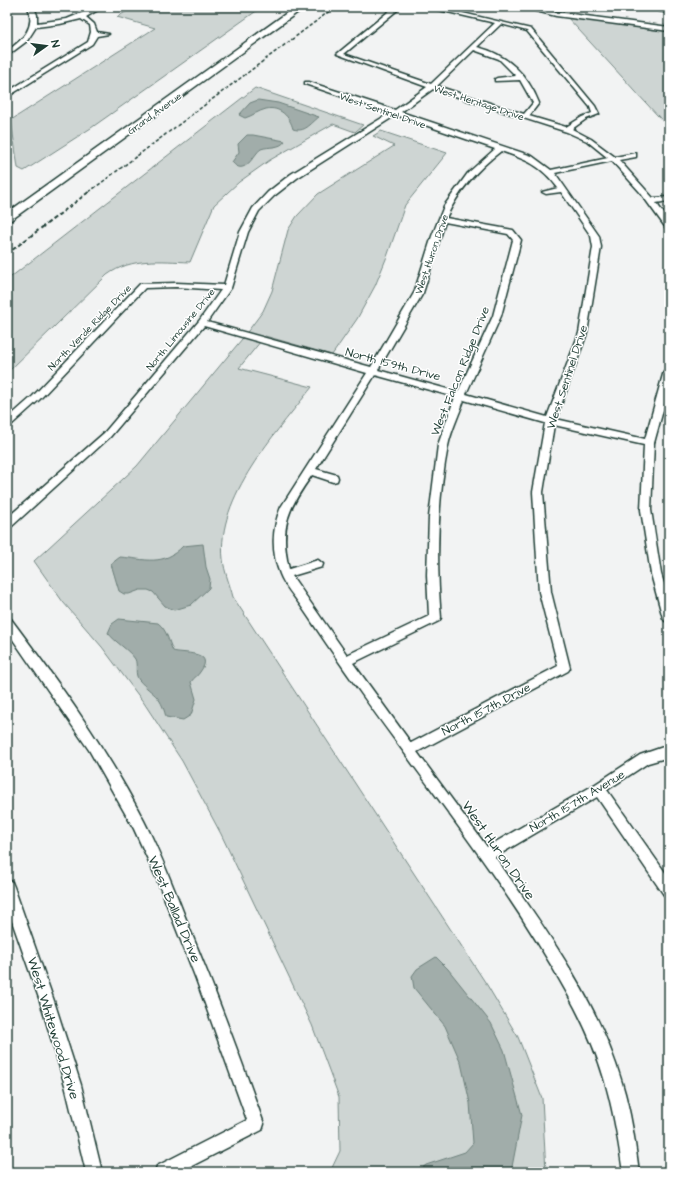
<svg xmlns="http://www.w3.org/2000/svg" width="676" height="1179" font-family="'Architects Daughter',sans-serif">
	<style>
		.green { fill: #ced5d3; stroke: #768984 }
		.water { fill: #a1adaa; stroke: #6d807b }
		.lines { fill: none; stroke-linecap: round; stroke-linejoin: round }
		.minor-casing { stroke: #1f3d34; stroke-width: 3 }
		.highway-casing { stroke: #1f3d34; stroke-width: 3 }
		.minor { fill: #fff; fill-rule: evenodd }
		.highway { fill: #fff; fill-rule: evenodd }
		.rail-far1 { stroke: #1f3d34; stroke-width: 1.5; stroke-dasharray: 3.5 2; stroke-linecap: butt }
		.rail { stroke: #1f3d34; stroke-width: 2; stroke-dasharray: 4.5 2.5; stroke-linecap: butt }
		.labels { text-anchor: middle; stroke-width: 3; stroke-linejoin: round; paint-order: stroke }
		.far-street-label { font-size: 10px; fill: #1f3d34; stroke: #fff }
		.street-label { font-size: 12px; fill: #1f3d34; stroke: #fff }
		.near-street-label { font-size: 14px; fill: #1f3d34; stroke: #fff }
	</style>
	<rect width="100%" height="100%" fill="#f2f3f3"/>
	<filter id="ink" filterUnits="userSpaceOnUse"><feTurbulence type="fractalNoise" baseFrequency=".025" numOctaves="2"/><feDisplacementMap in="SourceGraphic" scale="8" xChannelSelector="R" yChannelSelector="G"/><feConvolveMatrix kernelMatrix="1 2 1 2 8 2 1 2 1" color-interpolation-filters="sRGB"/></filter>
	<g filter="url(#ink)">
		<!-- green -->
		<g class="green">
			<path d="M134 7H262L91 128 24 171 18 168 11 120 155 28 117 17Z"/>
			<path d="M567 17 669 30V128Z"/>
			<path d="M255 88 363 125 355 132 333 124 270 160 239 182 214 205 190 262C161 261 132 257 107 275L7 373V280Z"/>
			<path d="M381 131 447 153 405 205 388 254 375 286 357 319 332 355 265 336 239 368 312 387C276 433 216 497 223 559 224 571 230 585 233 597L487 985 518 1037 542 1098 546 1172H330L340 1151 339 1097 312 1025 221 834 182 761 144 703 102 647 63 602 34 561 137 466 242 339 263 311 272 291 288 230 297 216 318 194 394 146 373 136Z"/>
		</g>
		<!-- water -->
		<g class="water">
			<path d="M258 100 278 103 319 117C310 124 305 133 293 129 290 117 280 106 266 109 258 111 252 116 245 118L239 115 250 103Z"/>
			<path d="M247 135H253L285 141C280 149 269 146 261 149 254 153 245 178 232 162L239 152 238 144Z"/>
			<path d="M203 544 206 567 210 579 209 588 191 605 174 610 165 606 153 592 148 590H140L129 594H124L119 591 111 564 120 557C145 559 163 567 183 546Z"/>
			<path d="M119 619 158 623C167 630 168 640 173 651 181 654 217 650 200 672 198 676 194 677 191 682L196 699 191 715 183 720 166 717C160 693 153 696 139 680 134 674 138 665 135 659 128 649 116 643 108 633L112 624Z"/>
			<path d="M436 957 448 969 491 1023 504 1050 522 1115 511 1172H417L426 1165 465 1152 473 1143 470 1103 461 1063 445 1026 414 988 412 976 417 969Z"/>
		</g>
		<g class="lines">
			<defs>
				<g id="minor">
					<path d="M28 7H34L37 15V23L67 19 96 7H103L86 17 94 24 97 32 109 34 97 36 92 44 7 97V92L88 42 91 32 90 25 81 19 60 24 36 27 27 41 7 56V51C23 40 36 27 28 7Z"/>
					<path d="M394 7H401L344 54 431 84 495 23 426 7H437L531 29 595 106 599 114 586 119 572 129 591 139 615 157 636 153V157L619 160 653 198 669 197V201L656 203 669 220V228H666L640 192 612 161 555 173 599 236 601 247 587 333 556 419 645 439 664 371 669 368V388L654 443 651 510 661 574 669 599V623L665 621 663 618 651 574 641 510 644 445 554 425 543 492 551 592 570 668 568 671 417 752 487 847 594 785 640 755 669 745V757L648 763 607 790 669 878V897L664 895 597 797 495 857C544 927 598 1000 622 1083 631 1112 635 1142 639 1172H623C613 1102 602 1055 567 993 506 882 424 783 351 679 334 655 318 631 301 606 294 596 284 585 280 574 271 552 272 528 281 507L367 373 204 326 110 437 11 527 7 528V518L104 433 199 321 221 290 176 287 145 288 39 400 10 426 7 427V419L33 396 140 284 176 283 224 285 240 232 253 208 268 192 291 174 390 113 305 84V82H309L395 110 427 87 337 54ZM501 24 527 31 590 107 592 113 582 117 566 127 529 116 539 103C528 75 507 54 477 47ZM474 50 499 59 516 76 497 78 495 79V81L520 80 533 103 524 114 437 86ZM433 89 567 132 587 141 608 158 551 170 532 156 401 112ZM396 115 495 149 468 173 444 206 432 236 414 293 371 367 207 322 231 288 248 232 259 211 274 196 297 178ZM501 151C527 160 541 165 558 188L542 192 546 194 561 192 591 236 593 247 579 333 547 417 466 394 501 316 521 240 513 230 446 218C459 190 477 169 501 151ZM445 222 508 234 513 240 493 316 458 392 378 370 423 293ZM375 375 455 397 438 445 429 517 427 575 429 616 347 655 292 576 322 567 323 564 318 560 289 569C279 527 288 508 312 475L333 482 337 481 338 478 337 475 316 469ZM464 400 545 423 533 492 539 592 558 666 411 743 353 663 439 621 441 618C436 561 437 503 448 446 451 431 459 415 464 400Z"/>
					<path d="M520 7H531L556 12 669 27V31L556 16Z"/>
					<path d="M7 617 11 619C59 683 107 749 144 821 162 856 176 894 191 932 217 995 241 1059 264 1124L262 1130 180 1172H155L157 1166 247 1120 196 979 156 877 134 829 89 750 7 631Z"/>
					<path d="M7 880 12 882 14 887 54 1001 81 1085 102 1172H86L65 1085 40 1001 7 907Z"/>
				</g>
				<g id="highway">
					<path d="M295 7H305L11 220 7 221V213Z"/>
					<path d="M650 7H669V13L651 9Z"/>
				</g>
			</defs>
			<!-- minor casing -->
			<use href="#minor" class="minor-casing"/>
			<!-- highway casing -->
			<use href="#highway" class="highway-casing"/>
			<!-- minor -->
			<use href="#minor" class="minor"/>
			<!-- highway -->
			<use href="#highway" class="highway"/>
			<!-- rail-far1 -->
			<path class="rail-far1" d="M89 192 335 7"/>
			<!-- rail -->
			<path class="rail" d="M7 254 90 191"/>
		</g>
	</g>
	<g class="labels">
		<!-- far-street labels -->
		<g class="far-street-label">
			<text transform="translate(479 102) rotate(18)" y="4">West Heritage Drive</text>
			<text transform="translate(383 110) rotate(19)" y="4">West Sentinel Drive</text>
			<text transform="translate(154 113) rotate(-36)" y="4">Grand Avenue</text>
			<text transform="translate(431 254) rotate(-71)" y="4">West Huron Drive</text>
			<text transform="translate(89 327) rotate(-46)" y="4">North Verde Ridge Drive</text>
			<text transform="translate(180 329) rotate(-51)" y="4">North Limousine Drive</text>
		</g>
		<!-- street labels -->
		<g class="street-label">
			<text transform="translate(393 364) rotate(15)" y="4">North 159th Drive</text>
			<text transform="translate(460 371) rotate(-68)" y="4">West Falcon Ridge Drive</text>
			<text transform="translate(567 377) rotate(-72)" y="4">West Sentinel Drive</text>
			<text transform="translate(486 709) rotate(-28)" y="4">North 157th Drive</text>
			<text transform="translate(577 801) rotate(-31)" y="4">North 157th Avenue</text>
		</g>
		<!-- near-street labels -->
		<g class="near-street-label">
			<text transform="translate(499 850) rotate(55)" y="5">West Huron Drive</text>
			<text transform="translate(175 909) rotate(67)" y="5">West Ballad Drive</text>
			<text transform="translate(54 1028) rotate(73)" y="5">West Whitewood Drive</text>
		</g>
	</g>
	<!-- margin -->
	<rect width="676" height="1179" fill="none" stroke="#fff" stroke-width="24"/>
	<rect x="12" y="12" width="652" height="1155" fill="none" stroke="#1f3d34" stroke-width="1.5" filter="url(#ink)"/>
	<!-- north arrow -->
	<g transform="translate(46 46) rotate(76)" stroke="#ffffff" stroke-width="3" paint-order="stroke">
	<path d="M0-3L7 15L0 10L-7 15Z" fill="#1f3d34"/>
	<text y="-6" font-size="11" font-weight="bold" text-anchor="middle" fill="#1f3d34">N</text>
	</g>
</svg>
